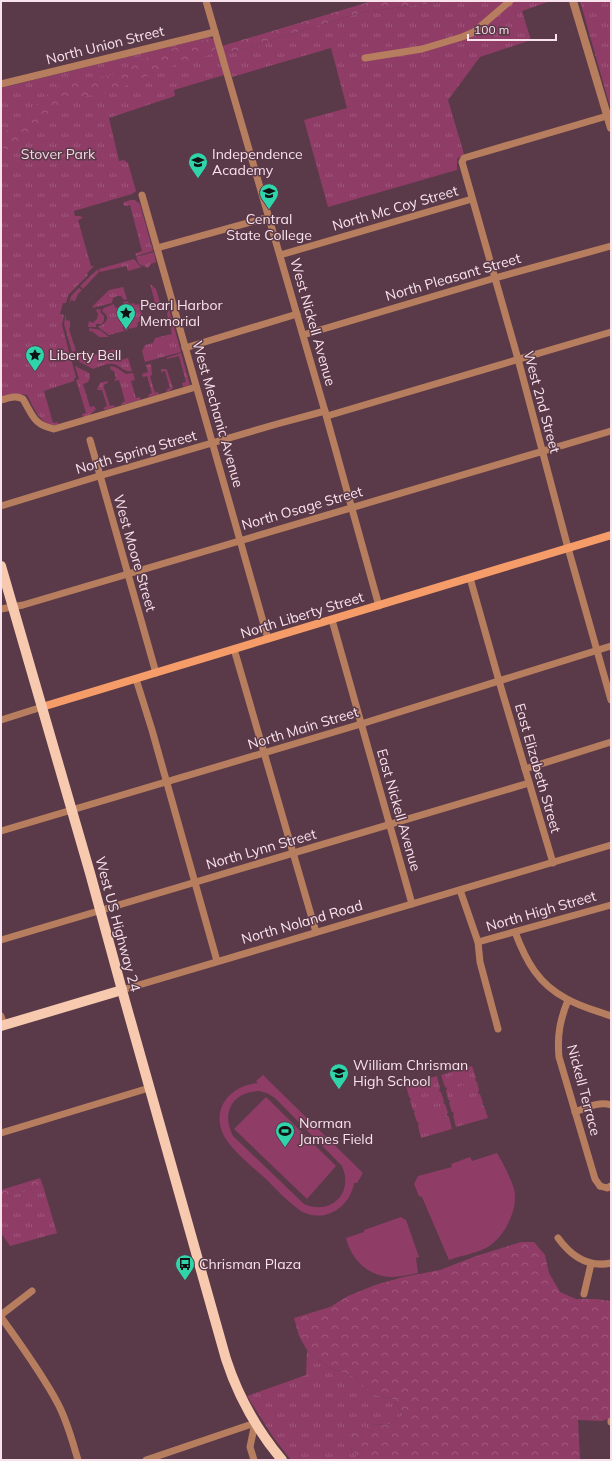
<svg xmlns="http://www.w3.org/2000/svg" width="612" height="1461" font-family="Mulish,sans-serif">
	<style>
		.grass { fill: url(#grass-tufts) }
		.forest { fill: url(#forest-crowns) }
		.pitch { fill: #8f3d67; fill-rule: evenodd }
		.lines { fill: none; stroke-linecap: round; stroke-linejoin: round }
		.minor { stroke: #b67e5e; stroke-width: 7 }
		.tertiary { stroke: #b67e5e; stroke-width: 8 }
		.secondary { stroke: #f59c69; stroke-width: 8 }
		.primary { stroke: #f7c9af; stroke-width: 10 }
		.labels { text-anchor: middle; stroke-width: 3; stroke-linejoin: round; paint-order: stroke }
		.street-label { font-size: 14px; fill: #f8e3ec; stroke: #5a3948 }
		.park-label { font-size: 14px; fill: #f1d8e3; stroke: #5a3948 }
		.poi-label { font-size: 14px; fill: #f8e3ec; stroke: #5a3948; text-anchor: start }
	</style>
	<defs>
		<pattern id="grass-tufts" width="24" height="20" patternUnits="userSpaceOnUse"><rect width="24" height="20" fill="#8f3d67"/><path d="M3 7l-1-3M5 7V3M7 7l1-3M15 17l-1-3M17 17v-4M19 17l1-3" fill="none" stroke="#a0597d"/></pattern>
		<pattern id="forest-crowns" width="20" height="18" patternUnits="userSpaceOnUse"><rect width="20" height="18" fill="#8f3d67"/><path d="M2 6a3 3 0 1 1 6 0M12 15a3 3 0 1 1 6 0" fill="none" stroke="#a0597d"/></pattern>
	</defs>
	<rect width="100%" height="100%" fill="#5a3948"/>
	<!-- grass -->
	<g class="grass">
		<path d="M448 1H551L522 11 531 40 480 57 448 100 464 154 457 159V170L328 207 304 120 347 108 331 48 232 77 222 46 230 53 363 12Z"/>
		<path d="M580 1H611V110Z"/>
		<path d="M209 37 213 39 215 43 224 75 174 90 175 96 109 118 119 161 124 160 128 163 136 191 132 194 74 211 75 216H80L83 218 78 220 91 266H94L87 273 88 275 68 295 66 303H63L60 314 64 315 62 325 70 356 67 357 68 359H71L76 377 74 379V381L44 391 53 423 57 422 59 424C42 430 33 406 27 395L16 394 1 398V88Z"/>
		<path d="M131 200H135L140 204 153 251 136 256 135 254 142 251 130 205 125 206 123 204 124 202Z"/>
		<path d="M154 252 156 262 151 264 148 268 139 264 136 257Z"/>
		<path d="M134 259 139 265 142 267 128 271 126 266 100 272 99 269Z"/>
		<path d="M98 269 99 272 83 289 80 286Z"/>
		<path d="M150 284 156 289 160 303 167 302 162 310H157Z"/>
		<path d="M123 287 127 299 124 300 121 296H117L113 298 112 303 92 308 93 306 109 290Z"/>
		<path d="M79 288 82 290 78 294 75 301 71 300 69 306 71 296Z"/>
		<path d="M127 301 130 304 134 303 135 305 139 304 143 319 137 323 138 325 137 327 129 329 122 306 124 305 123 302Z"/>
		<path d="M114 304 115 308 117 307 124 331 109 335 98 327C104 324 113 319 102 311L104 308Z"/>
		<path d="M101 309 100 312 104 316V321L101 324H96V327H88L89 321 93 323 97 319 98 314 96 310H94Z"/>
		<path d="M122 309 128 330 125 331 119 310Z"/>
		<path d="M169 309 181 352 145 362 142 351 145 345 153 343 155 338 172 334 167 314Z"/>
		<path d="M66 314V320L70 321V328L69 329 76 351 72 352 64 324Z"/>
		<path d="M89 328 100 330 109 337H99L92 331 90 332Z"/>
		<path d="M115 349 118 361 128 358 132 371C123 373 121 365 113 364 107 363 99 367 93 369L76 360 75 357 78 356V353L89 351 91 356Z"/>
		<path d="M181 353 190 385 183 387 182 383 186 382 179 356 167 359 166 358Z"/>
		<path d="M151 364 152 375 150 376 155 393 158 392 159 394 149 397 148 395 152 393 147 376 143 377 142 374 148 372 146 365Z"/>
		<path d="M75 366 89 373 90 378 88 382 83 384 90 407 94 406 96 409 90 415 83 418 82 414 86 413 76 380 79 379Z"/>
		<path d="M112 366 117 368 126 374 133 373 135 380 131 381 136 398 140 397 141 400 121 405 122 403 125 401 119 380 114 381 116 378 114 371 111 370 110 367Z"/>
		<path d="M161 369H165L167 370 173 388 169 391 166 392 167 389 170 388 165 371 161 372Z"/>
		<path d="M107 381 108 383 103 385 110 406 114 405 115 407 105 410 103 408 107 406 102 390H97L100 383Z"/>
		<path d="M472 1066 476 1078 475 1080 477 1082 479 1090 478 1093 480 1094 483 1103 482 1105 484 1106 488 1118 456 1127 453 1116 454 1113 452 1112 449 1103 450 1101 448 1099 446 1091 447 1088 445 1087 441 1075Z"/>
		<path d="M437 1076 440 1088 439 1091 441 1092 444 1101 443 1103 445 1104 448 1113 446 1115 449 1117 452 1129 421 1138 418 1126 419 1123 417 1122 414 1113 415 1111 413 1110 410 1101 411 1099 409 1097 406 1085Z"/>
		<path d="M43 1186 57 1233 10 1246 1 1233V1198Z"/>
		<path d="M307 1350 328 1367 355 1377 371 1394 393 1399 403 1415 391 1424 369 1425 351 1448 360 1460H291L273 1437 247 1396 306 1375Z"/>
	</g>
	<!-- forest -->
	<g class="forest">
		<path d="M372 1H448L363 12 230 53 222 46Z"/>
		<path d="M209 39C214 42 215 47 216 52L213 54C207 55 202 58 196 60 187 62 178 64 169 67 150 74 132 85 112 91 99 95 77 96 65 104 53 112 16 163 1 146L3 136 8 130 17 124 50 92 61 84 71 81 96 78 110 75 156 53Z"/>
		<path d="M40 1178 43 1186 1 1198V1190Z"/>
		<path d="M521 1242H534L545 1255 549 1273 560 1292 576 1299H596L611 1301V1418L602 1421 578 1420 580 1460H360L351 1448 350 1435 369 1425 391 1424 403 1415 393 1399 371 1394 355 1377 328 1367 307 1350 299 1336 294 1318 330 1307 348 1296 375 1285 403 1277 440 1270 476 1256Z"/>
	</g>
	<!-- pitch -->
	<g class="pitch">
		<path d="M467 1071 470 1080 450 1086 448 1077Z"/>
		<path d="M263 1075 363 1173 357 1183H354C351 1204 330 1221 308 1214 304 1213 300 1211 297 1208 286 1200 276 1189 266 1179 253 1167 232 1151 224 1136 210 1108 231 1085 258 1083L256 1081ZM259 1091 267 1093 275 1098 342 1166C354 1193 331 1216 304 1204L233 1136C221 1113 232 1092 259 1091Z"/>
		<path d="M432 1081 435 1090 415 1096 412 1087Z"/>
		<path d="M471 1083 474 1092 454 1098 451 1089Z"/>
		<path d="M436 1094 438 1103 419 1108 416 1099Z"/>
		<path d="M475 1096 477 1105 458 1111 455 1102Z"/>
		<path d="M266 1097 336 1166 307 1199 234 1129Z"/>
		<path d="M439 1106 442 1115 422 1121 420 1112Z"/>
		<path d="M478 1108 481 1117 461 1123 459 1114Z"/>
		<path d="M443 1118 445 1127 426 1133 423 1124Z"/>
		<path d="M497 1153C503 1163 509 1175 513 1186 521 1206 504 1240 484 1249 473 1254 460 1256 449 1260L422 1197 419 1196 414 1184 418 1176 452 1167 451 1164 470 1157 472 1161Z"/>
		<path d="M401 1217 406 1220 419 1257 416 1258 418 1273C409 1275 399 1277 390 1277 368 1276 351 1259 346 1238L364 1232V1230Z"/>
	</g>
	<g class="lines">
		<!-- minor -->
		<g class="minor">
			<path d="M206 1 324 408 379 606"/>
			<path d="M365 58 422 49 462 37 474 32 510 1"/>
			<path d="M1 84 215 32"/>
			<path d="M607 116 464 158 462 162 518 359 568 548 611 700"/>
			<path d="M142 195 268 639"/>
			<path d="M157 248 269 217"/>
			<path d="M280 255 472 199"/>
			<path d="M303 335 495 278 611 246"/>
			<path d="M185 348 297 314"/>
			<path d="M1 400C9 398 16 395 23 399 33 416 34 425 54 429L196 387"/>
			<path d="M327 416 611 332"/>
			<path d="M90 440 156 673"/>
			<path d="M1 506 99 476 277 424 325 411"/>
			<path d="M470 578 499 681 553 863"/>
			<path d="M1 609 23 605 611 431"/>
			<path d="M332 620 412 904"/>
			<path d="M234 649 316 932"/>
			<path d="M136 679 152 730 217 961"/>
			<path d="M1 720 42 707"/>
			<path d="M525 769 611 742"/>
			<path d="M1 831 361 724 611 646"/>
			<path d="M460 890 478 942 480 962 498 1029"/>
			<path d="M515 932C526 961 538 984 567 999 581 1007 597 1011 611 1016"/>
			<path d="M1 940 529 783"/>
			<path d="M478 942 611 905"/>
			<path d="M122 990 611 845"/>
			<path d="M568 1000C560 1020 557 1035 559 1057L595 1179 600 1186"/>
			<path d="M1 1016 4 1025"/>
			<path d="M575 1112C586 1108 599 1101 611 1105"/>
			<path d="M1 1133 149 1088"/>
			<path d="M600 1186 607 1188 611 1186"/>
			<path d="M558 1238C571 1256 588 1268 611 1263"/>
			<path d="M584 1294 591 1264"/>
			<path d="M1 1315 32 1291"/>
			<path d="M1 1317C20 1344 41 1372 57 1402 67 1420 72 1440 78 1460"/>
			<path d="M611 1421V1422"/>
			<path d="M146 1460 255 1423"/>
			<path d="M254 1460 250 1447 255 1423"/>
		</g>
		<!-- tertiary -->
		<path class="tertiary" d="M573 1 611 128"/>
		<!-- secondary -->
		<path class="secondary" d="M42 707 611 535"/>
		<!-- primary -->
		<g class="primary">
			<path d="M1 566 90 873 125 1001 226 1359C238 1396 257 1430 282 1460"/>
			<path d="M1 1026 122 990"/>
		</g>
	</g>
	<!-- icons -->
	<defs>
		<symbol id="school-pin" viewBox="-11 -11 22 30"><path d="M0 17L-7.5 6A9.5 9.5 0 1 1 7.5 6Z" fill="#2fd4aa" stroke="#5a3948"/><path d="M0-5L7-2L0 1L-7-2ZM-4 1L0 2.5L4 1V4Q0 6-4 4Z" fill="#111"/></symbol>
		<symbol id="sight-pin" viewBox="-11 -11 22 30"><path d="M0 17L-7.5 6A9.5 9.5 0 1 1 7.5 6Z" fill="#2fd4aa" stroke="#5a3948"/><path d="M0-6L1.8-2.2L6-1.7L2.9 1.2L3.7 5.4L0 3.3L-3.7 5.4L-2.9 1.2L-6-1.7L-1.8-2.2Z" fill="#111"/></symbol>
		<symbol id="stadium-pin" viewBox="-11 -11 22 30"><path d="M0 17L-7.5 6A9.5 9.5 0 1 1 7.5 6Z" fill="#2fd4aa" stroke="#5a3948"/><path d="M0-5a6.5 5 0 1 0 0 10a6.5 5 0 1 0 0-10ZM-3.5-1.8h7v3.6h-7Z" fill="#111"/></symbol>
		<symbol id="bus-pin" viewBox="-11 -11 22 30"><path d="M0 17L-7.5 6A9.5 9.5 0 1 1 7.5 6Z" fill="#2fd4aa" stroke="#5a3948"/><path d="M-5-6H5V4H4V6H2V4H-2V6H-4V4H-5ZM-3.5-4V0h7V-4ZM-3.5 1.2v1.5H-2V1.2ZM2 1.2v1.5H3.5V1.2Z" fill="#111"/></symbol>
	</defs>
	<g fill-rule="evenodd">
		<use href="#school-pin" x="187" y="151" width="22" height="30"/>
		<use href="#school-pin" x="258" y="182" width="22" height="30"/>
		<use href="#sight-pin" x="115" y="302" width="22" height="30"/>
		<use href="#sight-pin" x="24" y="344" width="22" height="30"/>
		<use href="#school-pin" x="328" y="1062" width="22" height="30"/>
		<use href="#stadium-pin" x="274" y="1120" width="22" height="30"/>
		<use href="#bus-pin" x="174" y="1253" width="22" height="30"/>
	</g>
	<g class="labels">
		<!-- street labels -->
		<g class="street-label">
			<text transform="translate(105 45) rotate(-14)" y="5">North Union Street</text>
			<text transform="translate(395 208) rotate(-16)" y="5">North Mc Coy Street</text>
			<text transform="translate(453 277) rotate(-16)" y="5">North Pleasant Street</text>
			<text transform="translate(313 322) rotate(74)" y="5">West Nickell Avenue</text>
			<text transform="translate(542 402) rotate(75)" y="5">West 2nd Street</text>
			<text transform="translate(218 414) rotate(74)" y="5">West Mechanic Avenue</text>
			<text transform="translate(136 452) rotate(-16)" y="5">North Spring Street</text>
			<text transform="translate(302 508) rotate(-16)" y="5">North Osage Street</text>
			<text transform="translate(135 553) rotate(74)" y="5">West Moore Street</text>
			<text transform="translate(302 615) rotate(-17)" y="5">North Liberty Street</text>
			<text transform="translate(303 728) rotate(-17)" y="5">North Main Street</text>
			<text transform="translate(538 768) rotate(74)" y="5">East Elizabeth Street</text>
			<text transform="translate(399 810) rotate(74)" y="5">East Nickell Avenue</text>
			<text transform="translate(261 849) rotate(-16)" y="5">North Lynn Street</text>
			<text transform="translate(541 911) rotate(-16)" y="5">North High Street</text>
			<text transform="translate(302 922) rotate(-16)" y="5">North Noland Road</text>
			<text transform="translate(118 924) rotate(75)" y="5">West US Highway 24</text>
			<text transform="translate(584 1090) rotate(75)" y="5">Nickell Terrace</text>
		</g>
		<!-- park labels -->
		<g class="park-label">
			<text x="58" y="159">Stover Park</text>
		</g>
		<!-- poi labels -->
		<g class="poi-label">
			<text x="212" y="159">Independence<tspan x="212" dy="16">Academy</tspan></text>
			<text x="269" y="224" text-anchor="middle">Central<tspan x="269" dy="16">State College</tspan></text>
			<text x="140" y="310">Pearl Harbor<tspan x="140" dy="16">Memorial</tspan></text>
			<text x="49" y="360">Liberty Bell</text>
			<text x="353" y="1070">William Chrisman<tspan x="353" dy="16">High School</tspan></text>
			<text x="299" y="1128">Norman<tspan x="299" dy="16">James Field</tspan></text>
			<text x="199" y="1269">Chrisman Plaza</text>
		</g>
	</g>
	<!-- border -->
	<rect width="612" height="1461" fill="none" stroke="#f8e3ec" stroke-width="4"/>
	<!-- scale -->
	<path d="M468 34v6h88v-6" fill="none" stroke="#f8e3ec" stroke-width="2"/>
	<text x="474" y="34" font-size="12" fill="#f8e3ec" stroke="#5a3948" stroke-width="3" paint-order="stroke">100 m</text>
</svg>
